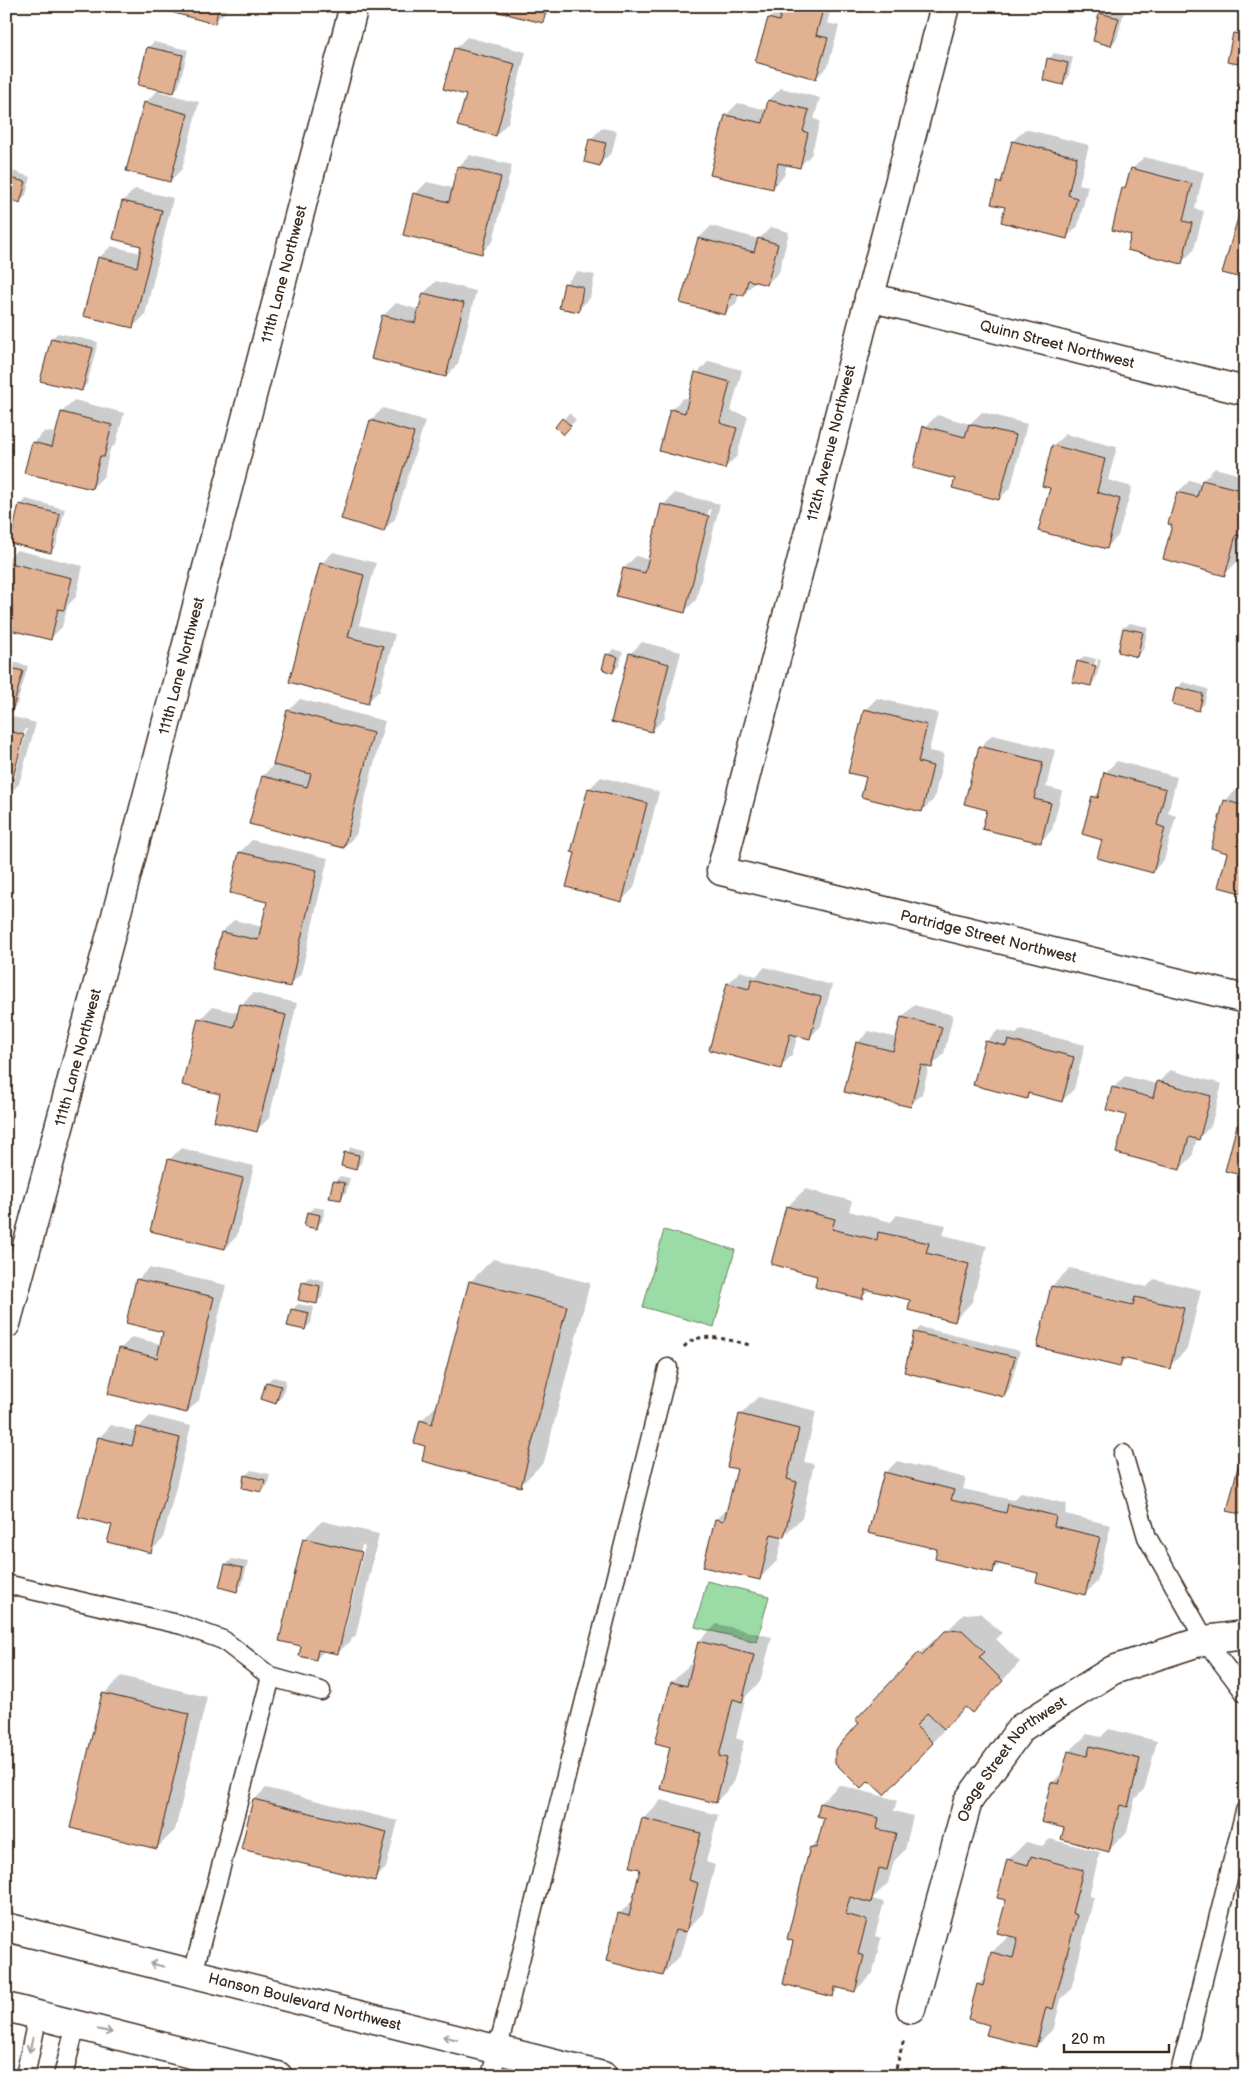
<svg xmlns="http://www.w3.org/2000/svg" width="1251" height="2082" font-family="'Balsamiq Sans',sans-serif">
	<style>
		.green { fill: #9bdba5; stroke: #6b8262 }
		.shadow { fill: #0003; fill-rule: evenodd }
		.building { fill: #e1b192; stroke: #3b2a1e }
		.lines { fill: none; stroke-linecap: round; stroke-linejoin: round }
		.lane-casing { stroke: #3b2a1e; stroke-width: 21 }
		.street-casing { stroke: #3b2a1e; stroke-width: 31 }
		.secondary-casing { stroke: #3b2a1e; stroke-width: 31 }
		.path { stroke: #3b2a1e; stroke-width: 3; stroke-dasharray: 4 4; stroke-linecap: butt }
		.lane { stroke: #fff; stroke-width: 18 }
		.street { stroke: #fff; stroke-width: 28 }
		.secondary { stroke: #fff; stroke-width: 28 }
		.oneway { stroke: #a79f9a }
		.labels { text-anchor: middle; stroke-width: 4; stroke-linejoin: round; paint-order: stroke }
		.street-label { font-size: 15px; fill: #3b2a1e; stroke: #fff }
	</style>
	<rect width="100%" height="100%" fill="#fff"/>
	<filter id="ink" filterUnits="userSpaceOnUse"><feTurbulence type="fractalNoise" baseFrequency=".02" numOctaves="2"/><feDisplacementMap in="SourceGraphic" scale="10" xChannelSelector="R" yChannelSelector="G"/><feConvolveMatrix kernelMatrix="1 2 1 2 8 2 1 2 1" color-interpolation-filters="sRGB"/></filter>
	<g filter="url(#ink)">
		<!-- green -->
		<g class="green">
			<path d="M664 1230 735 1250 714 1327 643 1307Z"/>
			<path d="M707 1581 769 1596 757 1642 695 1627Z"/>
		</g>
		<!-- shadow -->
		<g class="shadow">
			<path d="M165 6H228L227 10 215 22Z"/>
			<path d="M500 6H555L542 21Z"/>
			<path d="M784 6H832L827 23 839 26 828 66 816 78 769 19 781 7Z"/>
			<path d="M1106 8 1124 12 1117 39 1111 45 1100 14Z"/>
			<path d="M1240 28 1245 29V64L1234 34Z"/>
			<path d="M467 37 526 52 508 123 496 135 467 94 455 49Z"/>
			<path d="M154 42 188 50 179 86 173 92 148 47Z"/>
			<path d="M1054 53 1073 57 1068 78 1063 83 1049 59Z"/>
			<path d="M781 88 820 98 814 119 820 121 811 155 799 167 787 164 784 176 772 188 712 174 726 115 738 103 767 110 769 100Z"/>
			<path d="M157 91 199 102 182 169 170 181 145 103Z"/>
			<path d="M602 128 617 131 612 152 600 164 590 140Z"/>
			<path d="M1025 129 1089 145 1079 184 1088 186 1078 226 1066 238 1006 206 998 183 1003 177 1013 141Z"/>
			<path d="M470 155 512 165 493 241 481 253 415 194 427 182 453 188 458 167Z"/>
			<path d="M1144 157 1204 172 1195 209 1204 211 1194 250 1182 262 1132 234 1123 188 1128 183 1132 169Z"/>
			<path d="M9 170 31 177 26 195 20 201 6 197V173Z"/>
			<path d="M135 189 173 198 145 315 133 327 99 258 111 246 141 253 143 245 114 238 123 201Z"/>
			<path d="M711 226 759 239 771 227 789 232 779 272 767 284 756 281 743 295 739 294 737 302 725 314 699 238Z"/>
			<path d="M577 272 595 275 590 298 578 310 565 284Z"/>
			<path d="M436 281 476 291 458 364 446 376 373 358 384 315 396 303 420 310 424 293Z"/>
			<path d="M58 333 98 342 87 384 81 390 52 338Z"/>
			<path d="M709 361 742 370 731 411 748 416 737 456 725 468 671 410 683 398 690 399 697 373Z"/>
			<path d="M74 400 124 413 116 444 110 449 104 476 92 488 33 443 45 431 57 434 62 412Z"/>
			<path d="M383 408 425 421 395 519 383 531 342 518 371 420Z"/>
			<path d="M982 412 1027 424 1011 487 999 499 956 478 925 427 937 415 970 424Z"/>
			<path d="M569 413 576 420 563 433 557 427Z"/>
			<path d="M1065 434 1117 447 1108 480 1132 487 1118 536 1106 548 1051 487 1053 446Z"/>
			<path d="M1215 468 1245 476V536L1237 562 1225 574 1174 524 1178 492 1190 480 1202 484 1203 480Z"/>
			<path d="M675 493 720 504 696 600 684 612 624 568 636 556 649 560 663 505ZM709 509 711 510 689 599H687Z"/>
			<path d="M26 499 65 509 56 546 50 552 21 505Z"/>
			<path d="M17 550 83 566 76 597 68 605 62 627 50 639 6 628V560Z"/>
			<path d="M333 552 376 563 359 625 395 634 380 690 368 702 321 564Z"/>
			<path d="M1130 623 1148 627 1143 650 1137 656 1124 628Z"/>
			<path d="M642 642 681 652 664 719 652 731 630 654Z"/>
			<path d="M613 649 623 652 619 666 613 672 608 655Z"/>
			<path d="M1084 656 1101 660 1096 679 1090 685 1078 662ZM1096 659 1098 660 1094 680H1091Z"/>
			<path d="M6 660 28 666 17 704 12 710 6 708Z"/>
			<path d="M1183 682 1208 689 1204 704 1198 710 1178 688Z"/>
			<path d="M877 698 938 713 929 751 944 754 934 799 922 811 867 776 865 710Z"/>
			<path d="M300 699 385 721 356 835 344 847 251 824 263 776 274 764 288 711Z"/>
			<path d="M6 715 36 723 19 784 7 796ZM25 729H27L13 784H10Z"/>
			<path d="M992 735 1055 750 1046 787 1062 791 1052 830 1040 842 988 809 980 747Z"/>
			<path d="M1117 761 1177 777 1168 813 1176 816 1164 860 1152 872 1103 839 1094 797 1101 790 1105 773Z"/>
			<path d="M601 777 659 792 634 888 622 900 589 789Z"/>
			<path d="M1237 789 1245 791V893L1229 852 1225 801Z"/>
			<path d="M252 840 328 858 301 974 289 986 214 968 222 932 234 920 263 927 269 901 240 852Z"/>
			<path d="M765 967 832 985 821 1026 809 1038 798 1035 792 1055 780 1067 728 983 740 971 756 976Z"/>
			<path d="M253 993 297 1003 269 1118 257 1130 222 1093 200 1019 212 1007 239 1013 241 1005Z"/>
			<path d="M914 1005 953 1015 944 1054 932 1066H929L922 1094 910 1106 857 1043 869 1031 897 1038 902 1017Z"/>
			<path d="M1021 1029 1085 1045 1074 1089 1062 1101 1031 1093 1026 1098 986 1042 998 1030 1016 1034Z"/>
			<path d="M1170 1070 1222 1084 1211 1126 1199 1138H1197L1192 1157 1180 1169 1127 1114 1113 1088 1125 1076 1157 1084Z"/>
			<path d="M1245 1119V1175L1238 1126Z"/>
			<path d="M351 1147 364 1150 361 1163 356 1168 346 1153Z"/>
			<path d="M181 1148 254 1166 237 1236 225 1248 169 1160Z"/>
			<path d="M340 1176 350 1178 346 1193 341 1199 334 1182Z"/>
			<path d="M805 1189 852 1201 849 1211 891 1222 897 1215 946 1225 943 1235 987 1246 972 1302 955 1320 912 1299 871 1289 862 1297 819 1275 787 1207Z"/>
			<path d="M314 1207 325 1209 322 1221 316 1227 308 1213Z"/>
			<path d="M493 1259 590 1283 544 1462 521 1485 427 1445 421 1421 439 1403 470 1282Z"/>
			<path d="M149 1268 226 1285 199 1400 187 1412 120 1349 132 1337 161 1344 164 1331 137 1280Z"/>
			<path d="M1070 1268 1147 1287 1154 1279 1201 1290 1187 1349 1169 1367 1127 1358 1119 1365 1052 1286Z"/>
			<path d="M309 1277 325 1281 322 1297 316 1303 303 1283Z"/>
			<path d="M298 1304 314 1307 311 1323 305 1329 292 1310Z"/>
			<path d="M920 1327 1020 1351 1009 1390 1004 1396 915 1333Z"/>
			<path d="M273 1377 286 1380 282 1397 276 1402 263 1398 267 1382Z"/>
			<path d="M758 1397 816 1411 804 1462 814 1464 802 1518 783 1536 777 1561 759 1579 716 1519 729 1507 738 1468 740 1415Z"/>
			<path d="M150 1416 191 1426 163 1539 151 1551 114 1524 99 1438 111 1425 137 1432 138 1428Z"/>
			<path d="M897 1461 966 1478 963 1489 1013 1500 1021 1493 1067 1504 1065 1514 1111 1525 1097 1582 1085 1594 1039 1572 1001 1563 992 1572 939 1548 885 1473Z"/>
			<path d="M251 1470 270 1474 268 1485 262 1491 245 1476Z"/>
			<path d="M322 1521 379 1534 356 1635 338 1653 325 1650 316 1659 303 1645 304 1539ZM362 1545 365 1546 344 1634H342Z"/>
			<path d="M232 1559 248 1562 242 1585 236 1591 226 1564Z"/>
			<path d="M980 1613 1002 1633 996 1639 1020 1662 990 1694 966 1706 902 1775 920 1653 938 1636 940 1638 964 1614Z"/>
			<path d="M717 1624 772 1637 760 1682 746 1696 736 1738 744 1741 733 1784 716 1802 672 1682 690 1664 693 1665 699 1641Z"/>
			<path d="M121 1676 207 1697 175 1830 157 1848 104 1694Z"/>
			<path d="M1109 1729 1157 1741 1145 1788 1135 1799 1127 1832 1109 1850 1065 1827 1053 1782 1064 1771 1069 1752 1087 1734 1101 1737Z"/>
			<path d="M839 1785 897 1800 894 1811 913 1816 905 1850 894 1861 888 1883 872 1899 884 1902 875 1936 881 1938 873 1973 855 1991 841 1987 832 1995 795 1940 811 1847 820 1838 825 1817 818 1815 821 1803Z"/>
			<path d="M266 1788 398 1821 386 1868 374 1880 254 1800Z"/>
			<path d="M661 1800 718 1815 706 1862 715 1865 703 1913 688 1929 680 1956 663 1974 619 1914 634 1899 642 1868 631 1866 644 1818Z"/>
			<path d="M1050 1839 1100 1852 1089 1896 1094 1897 1071 1990 1061 1999 1054 2028 1036 2046 991 2024 978 1985 987 1976 992 1952 1010 1935 1008 1860 1026 1842 1042 1846Z"/>
		</g>
		<!-- building -->
		<g class="building">
			<path d="M164 6H219L215 24 163 10Z"/>
			<path d="M499 6H547L543 23 498 12Z"/>
			<path d="M783 6H824L816 35 828 38 816 79 755 62 768 18 779 21Z"/>
			<path d="M1099 13 1119 18 1111 46 1093 41Z"/>
			<path d="M1233 33 1245 35V65L1227 62Z"/>
			<path d="M147 47 183 55 174 93 138 85Z"/>
			<path d="M454 48 515 64 496 136 457 126 466 95 443 89Z"/>
			<path d="M1047 58 1068 63 1063 85 1043 80Z"/>
			<path d="M768 100 809 110 803 131 808 133 800 168 778 163 773 189 710 175 725 115 763 123Z"/>
			<path d="M144 102 188 114 170 182 126 171Z"/>
			<path d="M589 139 606 143 600 166 584 162Z"/>
			<path d="M1012 141 1077 157 1068 195 1077 198 1067 239 1001 222 1005 207 991 204 997 182 1001 183Z"/>
			<path d="M457 166 501 177 482 254 403 235 413 193 449 202Z"/>
			<path d="M1131 168 1192 184 1183 221 1192 223 1182 264 1127 250 1131 235 1112 230 1122 188H1125Z"/>
			<path d="M6 177 26 182 20 203 6 198Z"/>
			<path d="M122 201 162 210 133 328 83 316 98 257 137 267 141 246 113 239Z"/>
			<path d="M1242 204 1245 205V279L1222 273Z"/>
			<path d="M698 238 754 252 758 238 778 244 767 285 748 280 744 296 731 293 725 315 680 303Z"/>
			<path d="M564 283 583 287 579 312 559 308Z"/>
			<path d="M423 293 464 303 446 377 371 359 382 315 415 323Z"/>
			<path d="M51 338 93 348 82 391 40 381Z"/>
			<path d="M695 372 730 382 720 423 737 428 725 469 659 451 670 409 685 413Z"/>
			<path d="M61 412 112 425 104 457 100 456 92 489 24 473 32 442 52 447Z"/>
			<path d="M562 418 571 426 563 435 555 427Z"/>
			<path d="M370 420 414 433 384 532 341 519Z"/>
			<path d="M969 424 1016 435 999 500 952 488 955 479 913 468 923 426 965 437Z"/>
			<path d="M1052 445 1105 459 1097 492 1120 499 1107 549 1038 531 1050 488 1042 486Z"/>
			<path d="M1202 480 1245 491V537L1236 535 1225 576 1163 559 1172 525 1168 524 1177 492 1197 497Z"/>
			<path d="M19 504 60 514 51 553 10 543Z"/>
			<path d="M661 504 709 516 685 613 616 596 623 568 645 573Z"/>
			<path d="M6 562 72 578 64 610 58 609 51 640 6 629Z"/>
			<path d="M320 563 364 575 348 637 383 646 368 704 289 682Z"/>
			<path d="M1123 628 1143 632 1137 657 1118 652Z"/>
			<path d="M629 653 669 664 652 732 611 722Z"/>
			<path d="M606 654 618 657 613 673 602 669Z"/>
			<path d="M1077 661 1096 666 1091 686 1072 682Z"/>
			<path d="M6 667 23 671 12 711 6 710Z"/>
			<path d="M1176 687 1203 694 1199 711 1172 704Z"/>
			<path d="M864 709 927 725 918 762 933 766 922 812 861 797 866 777 848 773Z"/>
			<path d="M287 710 373 733 344 848 249 824 262 776 307 787 311 774 273 765Z"/>
			<path d="M6 730 24 735 8 798H6Z"/>
			<path d="M979 746 1043 762 1034 799 1051 803 1041 843 982 829 987 810 964 804Z"/>
			<path d="M1104 772 1166 789 1157 825 1165 828 1153 873 1097 858 1102 840 1082 834 1092 796 1098 798Z"/>
			<path d="M588 788 647 803 622 902 566 887 575 853 571 852Z"/>
			<path d="M1224 800 1245 806V894L1218 887 1227 853 1211 848Z"/>
			<path d="M239 852 317 870 290 987 212 969 221 932 258 940 267 902 230 893Z"/>
			<path d="M752 979 821 997 810 1039 790 1034 781 1069 709 1050 727 983 749 989Z"/>
			<path d="M240 1004 286 1015 257 1132 214 1121 220 1094 182 1085 198 1018 234 1027Z"/>
			<path d="M901 1017 942 1027 932 1068 921 1065 911 1107 844 1092 856 1042 893 1051Z"/>
			<path d="M1008 1040 1074 1057 1062 1102 1028 1093 1027 1099 973 1085 985 1041 1006 1046Z"/>
			<path d="M1157 1081 1211 1096 1199 1140 1189 1137 1180 1170 1116 1153 1126 1115 1106 1110 1112 1087 1153 1098Z"/>
			<path d="M1237 1125 1245 1127V1176L1225 1171Z"/>
			<path d="M344 1152 359 1155 356 1170 341 1166Z"/>
			<path d="M168 1159 243 1178 225 1249 150 1231Z"/>
			<path d="M333 1181 345 1183 341 1200 329 1198Z"/>
			<path d="M786 1206 835 1219 832 1229 877 1240 878 1232 929 1243 926 1253 969 1264 955 1322 908 1310 910 1300 865 1289 862 1299 815 1287 817 1276 771 1264Z"/>
			<path d="M307 1212 320 1215 317 1229 304 1226Z"/>
			<path d="M136 1279 214 1297 187 1413 108 1394 119 1348 157 1358 163 1332 126 1323Z"/>
			<path d="M469 1281 567 1306 521 1487 422 1461 425 1446 414 1443 420 1420 432 1424Z"/>
			<path d="M302 1282 320 1286 317 1304 298 1300Z"/>
			<path d="M1051 1286 1133 1305 1135 1297 1184 1308 1170 1369 1122 1358 1120 1367 1037 1347Z"/>
			<path d="M291 1309 309 1313 305 1330 287 1326Z"/>
			<path d="M914 1332 1015 1357 1004 1397 904 1372Z"/>
			<path d="M266 1382 281 1386 276 1404 261 1399Z"/>
			<path d="M739 1414 799 1429 787 1479 797 1482 784 1537 771 1534 760 1580 703 1567 715 1519 724 1521 737 1469 727 1467Z"/>
			<path d="M137 1427 180 1438 151 1553 107 1542 112 1525 78 1517 98 1437 132 1446Z"/>
			<path d="M1245 1438V1515L1227 1511Z"/>
			<path d="M884 1472 954 1490 951 1500 1006 1513 1008 1504 1056 1516 1054 1526 1100 1537 1085 1595 1036 1582 1038 1573 995 1563 993 1573 935 1559 937 1549 868 1533Z"/>
			<path d="M244 1475 265 1480 262 1492 242 1488Z"/>
			<path d="M303 1538 362 1552 338 1654 318 1650 316 1660 299 1656 301 1646 279 1641Z"/>
			<path d="M225 1564 243 1568 237 1592 219 1587Z"/>
			<path d="M962 1630 985 1652 979 1657 1003 1681 972 1713 965 1707 944 1729 927 1713 916 1726 933 1743 884 1795 869 1781 861 1789 835 1763V1750L859 1723 855 1720 919 1652 922 1655 945 1631Z"/>
			<path d="M698 1641 754 1655 742 1702 733 1699 719 1756 727 1758 716 1803 660 1789 670 1747 655 1743 671 1682 687 1686Z"/>
			<path d="M102 1693 189 1714 157 1849 70 1828Z"/>
			<path d="M1090 1746 1140 1759 1128 1807 1120 1805 1109 1852 1061 1839 1064 1828 1041 1822 1051 1782 1059 1784 1068 1751 1087 1756Z"/>
			<path d="M253 1799 387 1832 375 1881 241 1849Z"/>
			<path d="M820 1803 879 1818 877 1829 896 1833 887 1870 879 1868 871 1903 850 1897 845 1914 867 1920 858 1954 864 1956 855 1992 835 1987 833 1997 783 1984 793 1941 787 1939 810 1847 816 1848 824 1818 817 1816Z"/>
			<path d="M642 1818 701 1833 689 1880 698 1883 686 1932 675 1930 663 1976 606 1961 618 1913 629 1916 640 1869 630 1867Z"/>
			<path d="M1031 1856 1083 1870 1072 1913 1077 1915 1053 2009 1046 2007 1036 2047 986 2035 989 2025 968 2019 977 1984 983 1986 991 1952 1013 1958 1018 1938 997 1933 1006 1900 997 1898 1007 1859 1028 1865Z"/>
		</g>
		<g class="lines">
			<defs>
				<g id="lane">
					<path d="M1123 1454 1147 1537 1205 1640 1245 1693"/>
					<path d="M6 1584 182 1625 223 1640 271 1677 321 1691"/>
					<path d="M193 1973 271 1677"/>
					<path d="M25 2076 38 2015"/>
					<path d="M63 2076 76 2024"/>
					<path d="M491 2076 668 1368"/>
					<path d="M1179 2076 1245 1811"/>
				</g>
				<g id="street">
					<path id="s1" d="M945 6 721 871 1245 999"/>
					<path id="s2" d="M869 297 1245 391"/>
					<path id="s3" d="M6 1324 113 927 354 6"/>
					<path id="s4" d="M911 2009 968 1801 1021 1728 1113 1670 1205 1640 1245 1635"/>
				</g>
				<g id="secondary">
					<path id="s5" d="M6 1927 603 2076"/>
					<path d="M6 2007 278 2076"/>
				</g>
			</defs>
			<!-- lane casing -->
			<use href="#lane" class="lane-casing"/>
			<!-- street casing -->
			<use href="#street" class="street-casing"/>
			<!-- secondary casing -->
			<use href="#secondary" class="secondary-casing"/>
			<!-- path -->
			<g class="path">
				<path d="M684 1347C698 1329 731 1341 750 1345"/>
				<path d="M894 2076 904 2039"/>
			</g>
			<!-- lane -->
			<use href="#lane" class="lane"/>
			<!-- street -->
			<use href="#street" class="street"/>
			<!-- secondary -->
			<use href="#secondary" class="secondary"/>
		</g>
		<!-- one-way arrows -->
		<defs><path id="oneway-shaft" d="M-6 0H5M1.5-3L5.5 0L1.5 3" fill="none" stroke-width="1.6" stroke-linecap="round" stroke-linejoin="round" transform="scale(1.25)"/></defs>
		<g class="oneway">
			<use href="#oneway-shaft" transform="translate(157 1965) rotate(-166)"/>
			<use href="#oneway-shaft" transform="translate(105 2031) rotate(14)"/>
			<use href="#oneway-shaft" transform="translate(450 2038) rotate(-166)"/>
			<use href="#oneway-shaft" transform="translate(31 2045) rotate(103)"/>
		</g>
	</g>
	<g class="labels">
		<!-- street labels -->
		<g class="street-label">
			<text dy="5" stroke="none"><textPath href="#s3" startOffset="1086">111th Lane Northwest</textPath></text>
			<text dy="5" stroke="none"><textPath href="#s2" startOffset="194">Quinn Street Northwest</textPath></text>
			<text transform="translate(831 443) rotate(-76)" y="5">112th Avenue Northwest</text>
			<text dy="5" stroke="none"><textPath href="#s3" startOffset="681">111th Lane Northwest</textPath></text>
			<text dy="5" stroke="none"><textPath href="#s1" startOffset="1169">Partridge Street Northwest</textPath></text>
			<text dy="5" stroke="none"><textPath href="#s3" startOffset="276">111th Lane Northwest</textPath></text>
			<text dy="5" stroke="none"><textPath href="#s4" startOffset="276">Osage Street Northwest</textPath></text>
			<text dy="5" stroke="none"><textPath href="#s5" startOffset="308">Hanson Boulevard Northwest</textPath></text>
		</g>
	</g>
	<!-- margin -->
	<rect width="1251" height="2082" fill="none" stroke="#fff" stroke-width="25"/>
	<rect x="12" y="12" width="1226" height="2057" fill="none" stroke="#3b2a1e" stroke-width="2" filter="url(#ink)"/>
	<!-- scale -->
	<path d="M1064 2044v8h105v-8" fill="none" stroke="#3b2a1e" stroke-width="2.5"/>
	<text x="1071" y="2044" font-size="15" fill="#3b2a1e" stroke="#ffffff" stroke-width="4" paint-order="stroke">20 m</text>
</svg>
